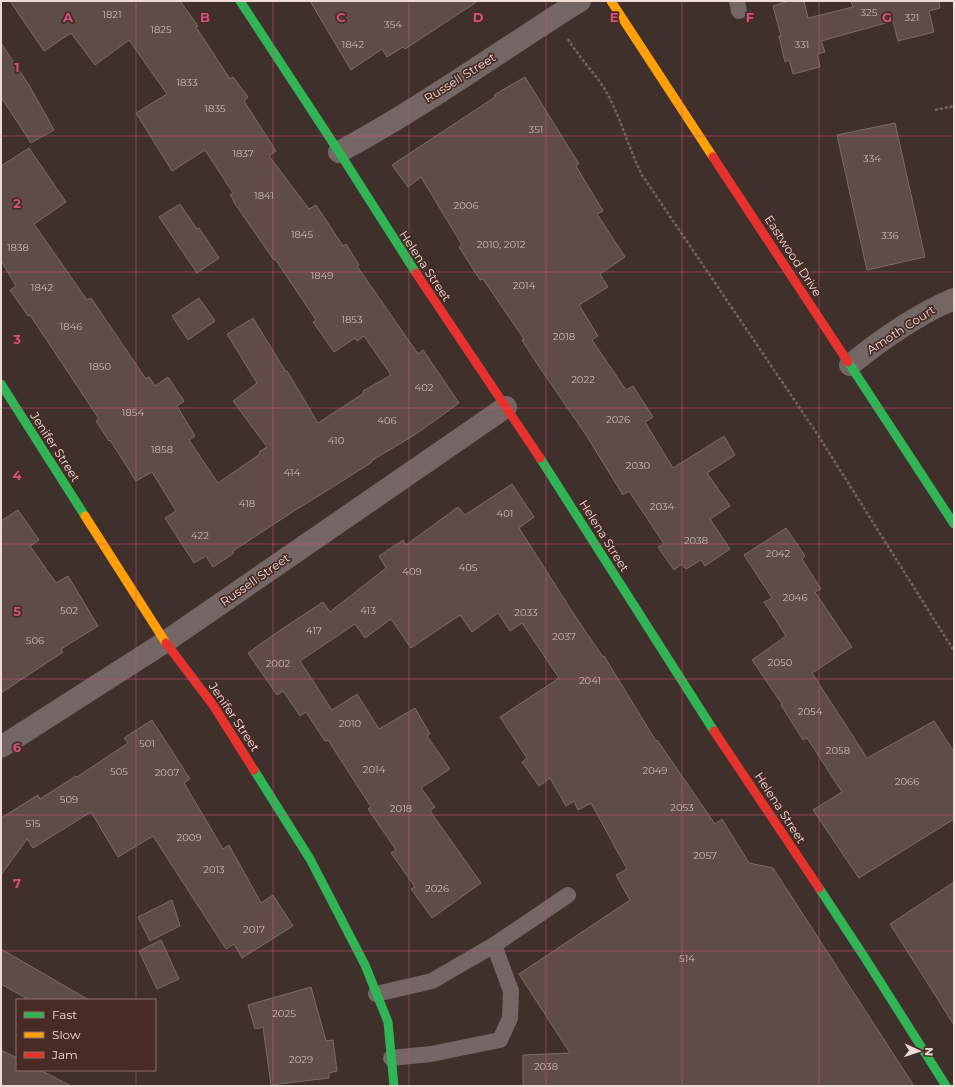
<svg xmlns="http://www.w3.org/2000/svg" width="955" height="1087" font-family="Montserrat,sans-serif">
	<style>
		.building { fill: #5f4c47; stroke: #796b68 }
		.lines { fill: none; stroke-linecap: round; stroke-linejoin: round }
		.path { stroke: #706461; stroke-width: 2.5; stroke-dasharray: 3 2; stroke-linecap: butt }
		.lane { stroke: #736664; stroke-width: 16 }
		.street { stroke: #736664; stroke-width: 22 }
		.fast { stroke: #30b455; stroke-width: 9 }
		.slow { stroke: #ff9f0a; stroke-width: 9 }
		.jam { stroke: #e5322d; stroke-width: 9 }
		.grid { fill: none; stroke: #d05280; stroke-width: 1; stroke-opacity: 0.55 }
		.labels { text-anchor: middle; stroke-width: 3.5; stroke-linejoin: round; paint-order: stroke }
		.number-label { font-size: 10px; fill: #cbb7b2 }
		.street-label { font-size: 12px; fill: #efdbd6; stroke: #482b24 }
		.grid-label { font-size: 13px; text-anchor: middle; font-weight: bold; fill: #d05280; stroke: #482b24; stroke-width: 3.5; stroke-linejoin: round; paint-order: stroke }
	</style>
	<rect width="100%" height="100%" fill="#40302c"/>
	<!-- building -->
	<g class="building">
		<path d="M10 1H180L198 26 196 27 230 79 233 77 248 97 244 101 276 151 269 156 309 209 316 205 343 246 346 244 359 265 357 266 418 354 423 350 459 403 416 434 371 461 372 462 336 485 297 509 233 551 234 553 213 567 206 556 194 563 165 518 176 511 152 472 136 481 110 440 109 441 96 421 99 419 30 315 28 316 10 290 16 286 1 261V166L29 148 66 202 34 224 87 300 91 298 146 379 149 377 155 386 168 377 184 401 177 406 195 436 189 440 218 483 260 454 259 452 267 447 233 401 257 383 227 334 253 318 286 372 287 371 318 423 364 393 363 391 391 375 364 336 357 341 355 338 334 352 313 322 316 320 275 259 274 260 233 201H234L230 195 233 193 205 150 172 171 136 113 167 94 129 40 95 65 71 33 44 51Z"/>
		<path d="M310 1H478L405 49 403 47 387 57 382 49 351 70Z"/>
		<path d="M789 1H804L808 18 853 7 851 1H939L940 8 929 11 934 32 898 41 893 21 821 41 825 52 817 54 820 67 793 74 789 60 785 62 779 36H781L773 6Z"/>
		<path d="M1 43 29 85 54 130 31 143 1 97Z"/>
		<path d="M525 77 579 164 576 166 603 211 597 214 625 257 600 274 608 287 579 305 598 336 592 340 626 390 633 386 653 417 645 422 673 468 724 436 735 455 707 473 730 506 710 519 730 549 705 566 701 560 686 569 682 564 674 570 658 547 664 544 629 491 623 495 586 435 536 362 522 340 524 339 483 279 480 280 459 247 462 245 421 177 408 187 392 165 495 97 494 95Z"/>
		<path d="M895 123 925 257 867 270 837 135Z"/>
		<path d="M180 204 197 229 199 228 219 258 197 273 159 217Z"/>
		<path d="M199 298 215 321 188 340 172 316Z"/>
		<path d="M512 484 534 517 519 528 575 616 603 657 604 656 656 741 657 740 664 750 715 824 722 819 749 863 773 868 914 1086H523V1055L570 1053 519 974 630 900 616 875 627 869 591 803 578 810 574 801 566 806 550 778 539 786 522 762 527 758 500 717 559 678 522 623 510 631 498 613 472 632 460 615 411 648 391 619 365 638 355 624 300 661 332 710 357 694 379 729 415 708 430 734 427 736 450 769 421 788 435 807 430 811 481 883 432 918 411 889 415 887 391 853 396 850 368 809 371 807 328 740 325 741 306 712 300 716 283 691 277 695 248 653 279 631 323 602 330 612 386 568 379 556 403 540 406 545 458 507 465 515Z"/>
		<path d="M18 510 39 540 30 546 56 583 68 576 98 626 61 649 63 652 1 693V521Z"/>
		<path d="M786 528 805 556 802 559 821 589 815 592 852 647 812 673 867 758 934 721 954 752V819L859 878 813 810 842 792 807 738 803 740 781 705 782 704 752 660 786 636 764 602 772 598 744 555Z"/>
		<path d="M152 720 190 779 184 783 223 849 229 845 261 903 273 895 293 926 242 958 234 944 226 949 153 836 118 857 91 812 33 848 27 839 1 875V818L38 795 40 799 76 776 77 777 128 743 124 738Z"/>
		<path d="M954 882V1025L890 924Z"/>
		<path d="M172 900 180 926 150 941 138 917Z"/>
		<path d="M161 940 179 979 157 989 139 951Z"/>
		<path d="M1 949 89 1000H29L1 984Z"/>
		<path d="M311 987 326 1041 333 1040 337 1071 329 1073V1078L271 1085 263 1027 255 1029 248 1005Z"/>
		<path d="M1 1050 17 1058V1070H40L71 1086H1Z"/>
	</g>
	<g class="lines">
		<!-- path -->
		<g class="path">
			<path d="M568 39C578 56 593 71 604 88 620 115 628 147 642 175L816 432 954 651"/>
			<path d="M935 110 954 106"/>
		</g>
		<!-- lane -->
		<g class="lane">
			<path d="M737 1 739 11"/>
			<path d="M376 994 432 981 494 945 568 895"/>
			<path d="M391 1058 431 1054 500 1040 510 1018 511 991 494 945"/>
		</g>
		<!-- street -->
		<g class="street">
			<path d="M339 152C395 122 448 87 501 52 528 35 553 17 580 1"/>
			<path d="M850 365C882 339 916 315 954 299"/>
			<path d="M1 747 165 642 506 407"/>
		</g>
		<!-- fast -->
		<g class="fast">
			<path d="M240 1 339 152 416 273"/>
			<path d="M848 362 954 524"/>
			<path d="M1 384 85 516"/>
			<path d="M540 458 714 731"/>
			<path d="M254 770 310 859 365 965 388 1022 394 1086"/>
			<path d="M819 888 865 958 946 1086"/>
		</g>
		<!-- slow -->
		<g class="slow">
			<path d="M611 1 713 157"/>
			<path d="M85 516 166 643"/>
		</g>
		<!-- jam -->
		<g class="jam">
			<path d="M713 157 848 362"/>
			<path d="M416 273 540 458"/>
			<path d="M166 643 213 705 254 770"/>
			<path d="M714 731 819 888"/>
		</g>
	</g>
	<!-- grid -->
	<path class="grid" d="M136 1V1000M273 1V1086M409 1V1086M546 1V1086M682 1V1086M819 1V1086M1 136H954M1 272H954M1 408H954M1 544H954M1 679H954M1 815H954M1 951H954M136 1070V1086"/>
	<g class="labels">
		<!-- number labels -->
		<g class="number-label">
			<text x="869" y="16">325</text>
			<text x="112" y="18">1821</text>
			<text x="912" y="21">321</text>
			<text x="393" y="28">354</text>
			<text x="161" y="33">1825</text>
			<text x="353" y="48">1842</text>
			<text x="802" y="48">331</text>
			<text x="187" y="86">1833</text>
			<text x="215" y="112">1835</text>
			<text x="536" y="133">351</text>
			<text x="243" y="157">1837</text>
			<text x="872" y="162">334</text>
			<text x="264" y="199">1841</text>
			<text x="466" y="209">2006</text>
			<text x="302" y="238">1845</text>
			<text x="890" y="239">336</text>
			<text x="501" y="248">2010, 2012</text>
			<text x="18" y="251">1838</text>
			<text x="322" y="279">1849</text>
			<text x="524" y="289">2014</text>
			<text x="42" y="291">1842</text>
			<text x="352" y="323">1853</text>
			<text x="71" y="330">1846</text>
			<text x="564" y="340">2018</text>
			<text x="100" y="370">1850</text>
			<text x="583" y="383">2022</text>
			<text x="424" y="391">402</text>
			<text x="133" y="416">1854</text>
			<text x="618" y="423">2026</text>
			<text x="387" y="424">406</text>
			<text x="336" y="444">410</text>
			<text x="162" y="453">1858</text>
			<text x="638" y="469">2030</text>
			<text x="292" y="476">414</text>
			<text x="247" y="507">418</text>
			<text x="662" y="510">2034</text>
			<text x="505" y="517">401</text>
			<text x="200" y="539">422</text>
			<text x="696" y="544">2038</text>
			<text x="778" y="557">2042</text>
			<text x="468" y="571">405</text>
			<text x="412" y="575">409</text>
			<text x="795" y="601">2046</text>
			<text x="69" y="614">502</text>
			<text x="368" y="614">413</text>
			<text x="526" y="616">2033</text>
			<text x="314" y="634">417</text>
			<text x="564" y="640">2037</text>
			<text x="35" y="644">506</text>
			<text x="780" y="666">2050</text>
			<text x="278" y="667">2002</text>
			<text x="590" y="684">2041</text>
			<text x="810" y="715">2054</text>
			<text x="350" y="727">2010</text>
			<text x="147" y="747">501</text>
			<text x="838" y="754">2058</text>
			<text x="374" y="773">2014</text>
			<text x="655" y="774">2049</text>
			<text x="119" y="775">505</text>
			<text x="167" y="776">2007</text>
			<text x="907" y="785">2066</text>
			<text x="69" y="803">509</text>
			<text x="682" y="811">2053</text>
			<text x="401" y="812">2018</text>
			<text x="33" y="827">515</text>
			<text x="189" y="841">2009</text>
			<text x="705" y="859">2057</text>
			<text x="214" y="873">2013</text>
			<text x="437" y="892">2026</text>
			<text x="254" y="933">2017</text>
			<text x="687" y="962">514</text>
			<text x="284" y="1017">2025</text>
			<text x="301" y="1063">2029</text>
			<text x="546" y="1070">2038</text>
		</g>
		<!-- street labels -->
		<g class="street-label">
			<text transform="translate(460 78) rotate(-32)" y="4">Russell Street</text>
			<text transform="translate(793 256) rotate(57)" y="4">Eastwood Drive</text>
			<text transform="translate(425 266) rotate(56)" y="4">Helena Street</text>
			<text transform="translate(901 330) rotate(-33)" y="4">Amoth Court</text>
			<text transform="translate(55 447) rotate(57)" y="4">Jenifer Street</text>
			<text transform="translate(604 536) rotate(58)" y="4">Helena Street</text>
			<text transform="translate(255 580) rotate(-35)" y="4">Russell Street</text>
			<text transform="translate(234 717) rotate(56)" y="4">Jenifer Street</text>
			<text transform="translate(780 808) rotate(57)" y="4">Helena Street</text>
		</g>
	</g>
	<g class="grid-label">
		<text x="68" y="22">A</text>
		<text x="205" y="22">B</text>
		<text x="341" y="22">C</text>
		<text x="478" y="22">D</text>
		<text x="614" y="22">E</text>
		<text x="750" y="22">F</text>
		<text x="887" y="22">G</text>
		<text x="17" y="72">1</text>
		<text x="17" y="208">2</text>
		<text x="17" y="344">3</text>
		<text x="17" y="480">4</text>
		<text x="17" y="616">5</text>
		<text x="17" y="752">6</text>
		<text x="17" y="888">7</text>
	</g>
	<!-- border -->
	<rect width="955" height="1087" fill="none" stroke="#efdbd6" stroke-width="4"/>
	<!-- legend -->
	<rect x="16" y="999" width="140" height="72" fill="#482b24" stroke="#8b716b"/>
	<rect x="24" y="1012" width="20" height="6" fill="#30b455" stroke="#8b716b"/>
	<text x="52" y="1019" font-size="12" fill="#efdbd6">Fast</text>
	<rect x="24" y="1032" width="20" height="6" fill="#ff9f0a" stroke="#8b716b"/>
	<text x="52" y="1039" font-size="12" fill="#efdbd6">Slow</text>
	<rect x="24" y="1052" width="20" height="6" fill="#e5322d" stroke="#8b716b"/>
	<text x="52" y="1059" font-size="12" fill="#efdbd6">Jam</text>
	<!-- north arrow -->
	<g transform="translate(919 1051) rotate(93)" stroke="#482b24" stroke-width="3" paint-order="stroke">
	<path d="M0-3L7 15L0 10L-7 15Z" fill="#efdbd6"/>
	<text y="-6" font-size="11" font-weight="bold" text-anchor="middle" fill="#efdbd6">N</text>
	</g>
</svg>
